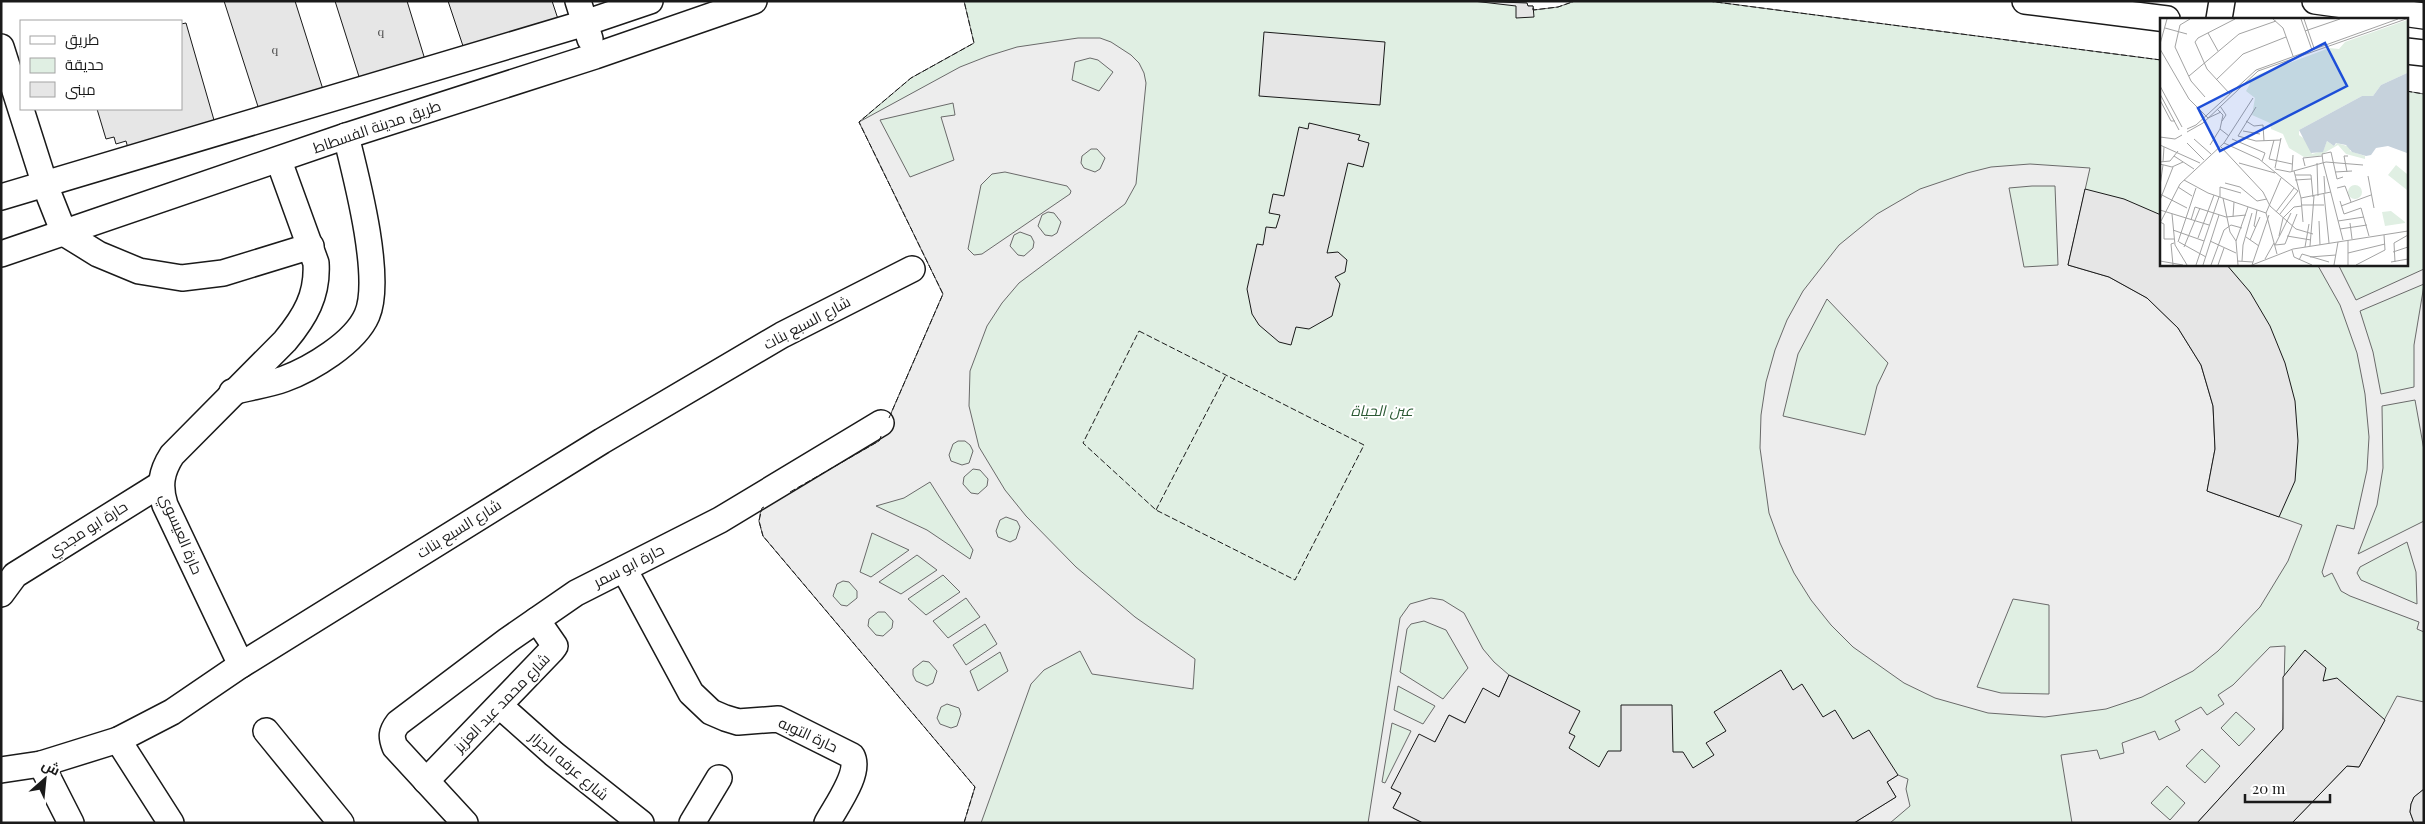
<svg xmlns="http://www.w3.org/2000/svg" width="2425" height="824" font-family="'Playfair Display',Cairo,serif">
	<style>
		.green { fill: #e0efe3; stroke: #6a6a6a }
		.parking { fill: #ededed; stroke: #6a6a6a; fill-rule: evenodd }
		.building { fill: #e6e6e6; stroke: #1a1a1a }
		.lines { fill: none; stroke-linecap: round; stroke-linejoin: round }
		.street-casing { stroke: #1a1a1a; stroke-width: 28 }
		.street { stroke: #fff; stroke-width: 25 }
		.fence { stroke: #1a1a1a; stroke-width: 1; stroke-dasharray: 6 2.5; stroke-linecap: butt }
		.labels { text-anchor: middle; stroke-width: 4; stroke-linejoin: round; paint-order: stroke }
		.number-label { font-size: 12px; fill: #4d4d4d }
		.street-label { font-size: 15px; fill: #1a1a1a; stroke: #fff }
		.park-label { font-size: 15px; font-style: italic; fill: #2b5a34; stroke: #fff }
		.inset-road { fill: none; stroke: #a3a3a3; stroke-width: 1 }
		.view { fill: #1d4ed8; fill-opacity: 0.15; stroke: #1d4ed8; stroke-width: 2.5 }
		.inset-edge { fill: none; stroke: #1a1a1a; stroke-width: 2.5 }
	</style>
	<rect width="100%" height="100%" fill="#fff"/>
	<!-- green -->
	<path class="green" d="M964 1H1485L1527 3 1528 6H1533L1534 10 1558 7 1575 1H1708L2161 60V264H2406V91L2424 94V823H964L975 787 763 536 759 521 762 508 879 441 943 294 859 122 911 78 974 43Z"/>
	<!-- parking -->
	<g class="parking">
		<path d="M1078 38H1100L1111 42 1131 55 1139 63 1144 73 1146 83 1136 184 1125 204 1019 283 1002 303 987 326 970 371 969 406 979 447 1005 490 1026 516 1076 567 1135 617 1195 659 1193 689 1092 674 1080 651 1044 670 1031 684 981 823H964L975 787 763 536 759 521 760 514 762 508 879 441 943 294 859 122 960 67 988 56 1017 47ZM1090 58 1098 60 1113 72 1099 91 1072 80 1075 62ZM953 103 955 115 941 117 954 160 910 177 880 120ZM1091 149H1097L1105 158 1100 169 1095 172 1084 168 1081 163 1082 156ZM1005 172 1067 186 1071 191 1070 194 982 254 974 255 968 249 981 185 992 174ZM1048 212 1054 213 1061 222 1057 233 1052 236 1045 235 1038 226 1042 215ZM1020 232 1031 236 1034 242 1033 248 1024 256 1018 255 1010 246 1014 235ZM958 441H965L970 445 973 451 969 463 962 465 951 461 949 455 953 444ZM973 469 980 470 988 479 987 486 978 494 971 493 963 484 964 477ZM930 482 973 550 970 559 927 530 876 506 904 498ZM1006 517 1017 521 1020 527 1016 539 1010 542 998 537 996 531 1000 520ZM872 533 909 550 871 577 860 572ZM917 555 937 570 901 594 879 582ZM943 575 960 592 926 615 908 599ZM843 581 849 582 857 591V598L847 606 841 605 833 596 837 584ZM966 598 980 617 948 638 933 621ZM878 612H885L893 621 892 628 883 636 876 635 868 626 869 619ZM985 624 997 644 966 665 953 645ZM1000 652 1008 671 978 691 970 671ZM923 661 929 662 937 671 933 683 927 686 916 681 913 675V669ZM947 704 959 708 961 714 957 726 951 728 940 724 937 718 941 707Z"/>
		<path d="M2030 164 2090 168 2068 265 2109 277 2147 298 2178 328 2201 365 2213 406 2215 449 2207 491 2302 525 2288 561 2260 607 2218 651 2193 671 2142 697 2106 709 2045 717 1988 713 1935 698 1904 683 1853 647 1831 625 1811 600 1794 573 1780 543 1769 513 1760 448 1761 415 1766 382 1775 350 1787 320 1803 291 1839 245 1877 214 1920 189 1967 173 1991 167ZM2032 186H2055L2058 265 2024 267 2009 188ZM1827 299 1888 363 1877 386 1865 435 1783 416 1798 354ZM2013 599 2049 605V694L2001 693 1977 687Z"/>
		<path d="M2317 264H2338L2356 300 2424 269V284L2360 311 2373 352 2381 394 2414 387V345L2424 285V450L2415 400 2382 406 2383 468 2377 505 2358 554 2424 521V632L2417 629 2419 622 2350 596 2341 591 2332 573 2324 577 2322 572 2337 525 2354 529 2367 470 2369 437 2365 394 2357 353 2340 305ZM2407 542 2416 572 2417 604 2361 580 2357 573 2360 567Z"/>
		<path d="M1431 598 1443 600 1464 613 1483 649 1494 662 1509 675 1499 697 1483 689 1465 723 1449 715 1435 742 1391 788 1401 793 1393 808 1423 823H1368L1400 618 1410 604ZM1424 621 1446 630 1468 668 1443 699 1400 672 1407 629 1411 624ZM1398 686 1435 706 1423 724 1394 710ZM1392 723 1411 731 1385 783 1382 782Z"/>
		<path d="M2285 646 2283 729 2197 823H2072L2061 755 2097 750 2100 759 2124 753 2122 743 2155 731 2159 740 2180 730 2175 721 2201 707 2207 715 2224 704 2218 695 2233 685 2270 647ZM2236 712 2255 729 2239 746 2221 728ZM2202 749 2220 766 2205 783 2186 766ZM2167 786 2185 803 2170 820 2151 803Z"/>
		<path d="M2397 696 2424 702V789L2414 797 2411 804 2410 812 2414 823H2292L2347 766 2359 767Z"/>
		<path d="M1898 775 1908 779 1906 789 1910 806 1890 823H1854L1896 797 1887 782Z"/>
	</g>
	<!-- building -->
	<g class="building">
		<path d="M224 1H295L326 99 262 119Z"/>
		<path d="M335 1H407L426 63 361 83Z"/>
		<path d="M448 1H552L558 19 464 49Z"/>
		<path d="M1473 1 1527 3 1528 6H1533L1534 17 1516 18V6Z"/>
		<path d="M186 23 216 127 129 152 126 141 116 144 114 137 106 139 97 109H181V24Z"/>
		<path d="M1264 32 1385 42 1380 105 1259 96Z"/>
		<path d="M1309 123 1360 135 1358 140 1369 143 1363 167 1348 163 1327 253 1338 252 1347 260 1345 272 1335 277 1340 284 1332 316 1309 329 1296 327 1291 345 1279 342 1259 325 1252 314 1247 289 1257 244 1263 245 1266 227 1276 228 1280 215 1269 213 1273 194 1284 196 1299 127 1308 129Z"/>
		<path d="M2085 189 2124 199 2161 215V264H2226L2250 292 2270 326 2285 363 2295 401 2298 441 2295 481 2279 517 2207 491 2215 449 2213 406 2201 365 2178 328 2147 298 2109 277 2068 265Z"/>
		<path d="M2305 650 2326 668 2323 681 2337 678 2385 720 2359 767 2347 766 2292 823H2197L2283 729V677Z"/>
		<path d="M1781 670 1793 690 1802 684 1823 717 1835 710 1853 739 1869 730 1898 775 1887 782 1896 797 1854 823H1423L1393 808 1401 793 1391 788 1419 734 1435 742 1449 715 1465 723 1483 688 1499 697 1509 675 1580 711 1569 733 1575 736 1569 748 1599 767 1608 751H1621V705H1672L1673 752H1683L1693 768 1714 755 1706 743 1726 731 1714 712Z"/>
		<path d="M2424 789V823H2414L2410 812 2411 804 2414 797Z"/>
	</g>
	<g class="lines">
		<defs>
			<g id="street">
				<path d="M578 1 590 39"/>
				<path d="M2025 1 2167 19"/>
				<path d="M2315 1 2424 16"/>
				<path d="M2219 19 2222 1"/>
				<path d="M1 47 45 185 64 233 98 254 139 271 182 278 223 273 311 246"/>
				<path d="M2406 51 2424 53"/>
				<path d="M1 197 585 23 650 1"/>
				<path d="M1 254 346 136 595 56 754 1"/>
				<path d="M232 392C249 387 268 385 284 379 311 369 355 343 367 315 383 278 356 176 346 136"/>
				<path d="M624 569 691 693 711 712 725 718 738 722 778 719 852 756C861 773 836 806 827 823"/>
				<path d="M1 594 15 575 161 484"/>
				<path d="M241 665 165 505C159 486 161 472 172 455L285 341C305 317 318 295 316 263L279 161"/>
				<path d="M500 706 554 754 641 823"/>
				<path d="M266 731 341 823"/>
				<path d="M118 740 171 823"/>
				<path d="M41 764 71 823"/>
				<path d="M1 770 41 764 118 740 172 712 241 665 602 441 782 335 912 269"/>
				<path d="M426 781 552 650 555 646 537 620"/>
				<path d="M465 823 395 747C391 737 391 732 398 723L508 640 576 593 720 520 881 423"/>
				<path d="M692 823 719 778"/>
			</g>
		</defs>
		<!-- street casing -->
		<use href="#street" class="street-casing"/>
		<!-- street -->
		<use href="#street" class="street"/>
		<!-- fence -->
		<g class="fence">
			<path d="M1708 1 2161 60"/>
			<path d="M1533 8V10L1558 7 1575 1"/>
			<path d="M2406 91 2424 94"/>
			<path d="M1139 331 1364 445 1295 580 1156 510 1083 443Z"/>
			<path d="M889 418 943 294 859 122 911 78 974 43 964 1"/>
			<path d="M790 492 879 441 882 434"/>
			<path d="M764 507 762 508 759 521 763 536 975 787 964 823"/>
			<path d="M1156 510 1226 375"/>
		</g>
	</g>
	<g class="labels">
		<!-- number labels -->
		<g class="number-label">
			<text x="381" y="36">q</text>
			<text x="275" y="54">q</text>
		</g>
		<!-- street labels -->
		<g class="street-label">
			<text transform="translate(377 127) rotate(-19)" y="5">طريق مدينة الفسطاط</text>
			<text transform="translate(807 323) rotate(-28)" y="5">شارع السبع بنات</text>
			<text transform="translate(88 529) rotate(-32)" y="5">حارة ابو مجدي</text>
			<text transform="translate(459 529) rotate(-32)" y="5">شارع السبع بنات</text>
			<text transform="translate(181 534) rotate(67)" y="5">حارة العيسوي</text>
			<text transform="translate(629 566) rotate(-27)" y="5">حارة ابو سمر</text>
			<text transform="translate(502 703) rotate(-46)" y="5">شارع محمد عبد العزيز</text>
			<text transform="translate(808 735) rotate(25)" y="5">حارة التوبه</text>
			<text transform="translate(569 766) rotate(40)" y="5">شارع عرفه الجزار</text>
		</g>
		<!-- park labels -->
		<g class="park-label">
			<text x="1382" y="416">عين الحياة</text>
		</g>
	</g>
	<!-- overview -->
	<g transform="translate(2160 18)">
		<rect width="248" height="248" fill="#fff"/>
		<path d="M247 2V55L221 67 213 78H202L139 112V117L146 122 152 136 163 133 167 123 174 128 177 125 190 129V133L205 138V141L186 136 178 127 159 138 144 139 129 130 123 116 111 111 110 105 92 97 95 80 86 73 90 66 88 63 97 57 169 30 179 31 185 24ZM236 147 247 156V172L228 157ZM188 174a7 7 0 1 1 14 0a7 7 0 1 1-14 0ZM231 193 245 204V205L225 208 222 194Z" fill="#e0efe3"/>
		<path d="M247 55V135L228 128 216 130 211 137 206 138 192 134 186 127 176 125 174 128 167 123 163 134 151 135 139 112 202 78H213L221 67Z" fill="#c6d2dc"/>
		<path class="inset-road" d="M30 1 20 7 15 29 31 63 45 79M113 1 123 10 133 38M141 1 152 32M144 1 154 30M5 10 27 16M145 13 180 1M48 15 58 33M0 26 7 1M0 31 29 81 48 100 61 94M29 58 79 16 116 3M56 62 83 36 126 19M0 68 22 109M0 76 19 112M70 76 47 51 35 24 38 20 75 1M0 82 11 103H15M60 88 66 97 62 103M96 89 78 118 96 123 121 122M57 91 63 97 60 111 69 118M86 103 94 108 103 107 104 123M27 111 36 107 96 52 238 1M83 113 100 116M27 114 43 105 98 53 246 1M0 119 15 121 22 117M34 121 51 136M72 121 105 135 102 143M114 122 109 141 132 146M27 125 44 142M64 125 99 141 138 173 120 196M0 127 40 145M50 127 60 111M61 129 103 174 110 188 136 211 153 216M171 134 162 136 163 144 183 222M171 134 177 161 183 159M14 138 34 151M0 144 10 143 18 133M3 144 4 129M79 145 115 155M157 145 158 178M0 146 12 149 23 144M145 148 143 140 162 138M115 150 121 120M115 151 130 154 166 144 203 147M132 153 133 137M134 153 141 180 143 204M175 154 192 153M187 154 184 138H188M135 157H151L153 179M164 158 165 175M208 158 214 190M24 162 48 175 106 195 117 236M135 162 151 161M65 165 80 169 97 183 107 181M0 168 3 147M18 169 32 178M177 170 185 168 191 184M0 176 27 190M164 176 169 225M60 179V169L81 175M63 180 70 214 76 223M141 180 171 174M0 182 13 149M180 183 184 196 201 190 209 218M142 187H164M181 188 211 177M0 192 49 207M116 194 134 170M106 195 121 160M12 196 15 227 27 247M73 199 74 184M31 202 35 189 66 199 86 197M159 203 160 227M178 203 204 199M0 204 4 206V221H14M0 205 20 166 64 125 93 80M190 205 192 221M96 209 94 208 97 192M180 211 207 207M13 212 44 223M119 218 123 200 134 189 142 188M127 218 151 222M86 219 99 228M38 220 54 177M90 222 100 199M50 223 76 235M18 224 36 170M19 224 46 239M115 227 125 226 137 196M115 227 131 195M150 228 154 178M24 229 40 190M145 229 149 206M132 232 134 239 152 247M233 234 248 229M188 235 225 226M150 239 176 237M105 241 114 225M139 242 142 236 169 244M0 243 23 247M77 243 93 244M82 243 83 227 92 195M231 244 248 241M235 244 234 225 248 217M13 247 11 226 14 225M36 247 59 179M43 247 59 197M51 247 64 212 71 207 82 210M58 247 64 230M78 247 76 223 88 189M92 247 133 231 248 213M92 247 109 197M174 247 178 224M188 247V222M196 247 225 232 224 217"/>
		<path class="view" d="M165 25 187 68 60 133 38 90Z"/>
		<rect width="248" height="248" class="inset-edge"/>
	</g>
	<!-- border -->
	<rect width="2425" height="824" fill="none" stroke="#1a1a1a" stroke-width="5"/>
	<!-- legend -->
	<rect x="20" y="20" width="162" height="90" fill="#ffffff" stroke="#a3a3a3"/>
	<rect x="30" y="36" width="25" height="8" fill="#ffffff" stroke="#a3a3a3"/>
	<text x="65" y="45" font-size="15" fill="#1a1a1a">طريق</text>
	<rect x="30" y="58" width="25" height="15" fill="#e0efe3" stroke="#a3a3a3"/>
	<text x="65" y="70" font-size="15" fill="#1a1a1a">حديقة</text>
	<rect x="30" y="82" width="25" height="15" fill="#e6e6e6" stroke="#a3a3a3"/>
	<text x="65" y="95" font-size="15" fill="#1a1a1a">مبنى</text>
	<!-- north arrow -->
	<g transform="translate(45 779) rotate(27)" stroke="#ffffff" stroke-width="4" paint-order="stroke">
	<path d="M0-4L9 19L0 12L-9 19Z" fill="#1a1a1a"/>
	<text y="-8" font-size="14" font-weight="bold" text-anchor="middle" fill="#1a1a1a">ش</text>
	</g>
	<!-- scale -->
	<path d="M2245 794v8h85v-8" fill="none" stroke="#1a1a1a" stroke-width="2.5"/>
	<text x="2252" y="794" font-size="15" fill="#1a1a1a" stroke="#ffffff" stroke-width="4" paint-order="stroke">20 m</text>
</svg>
